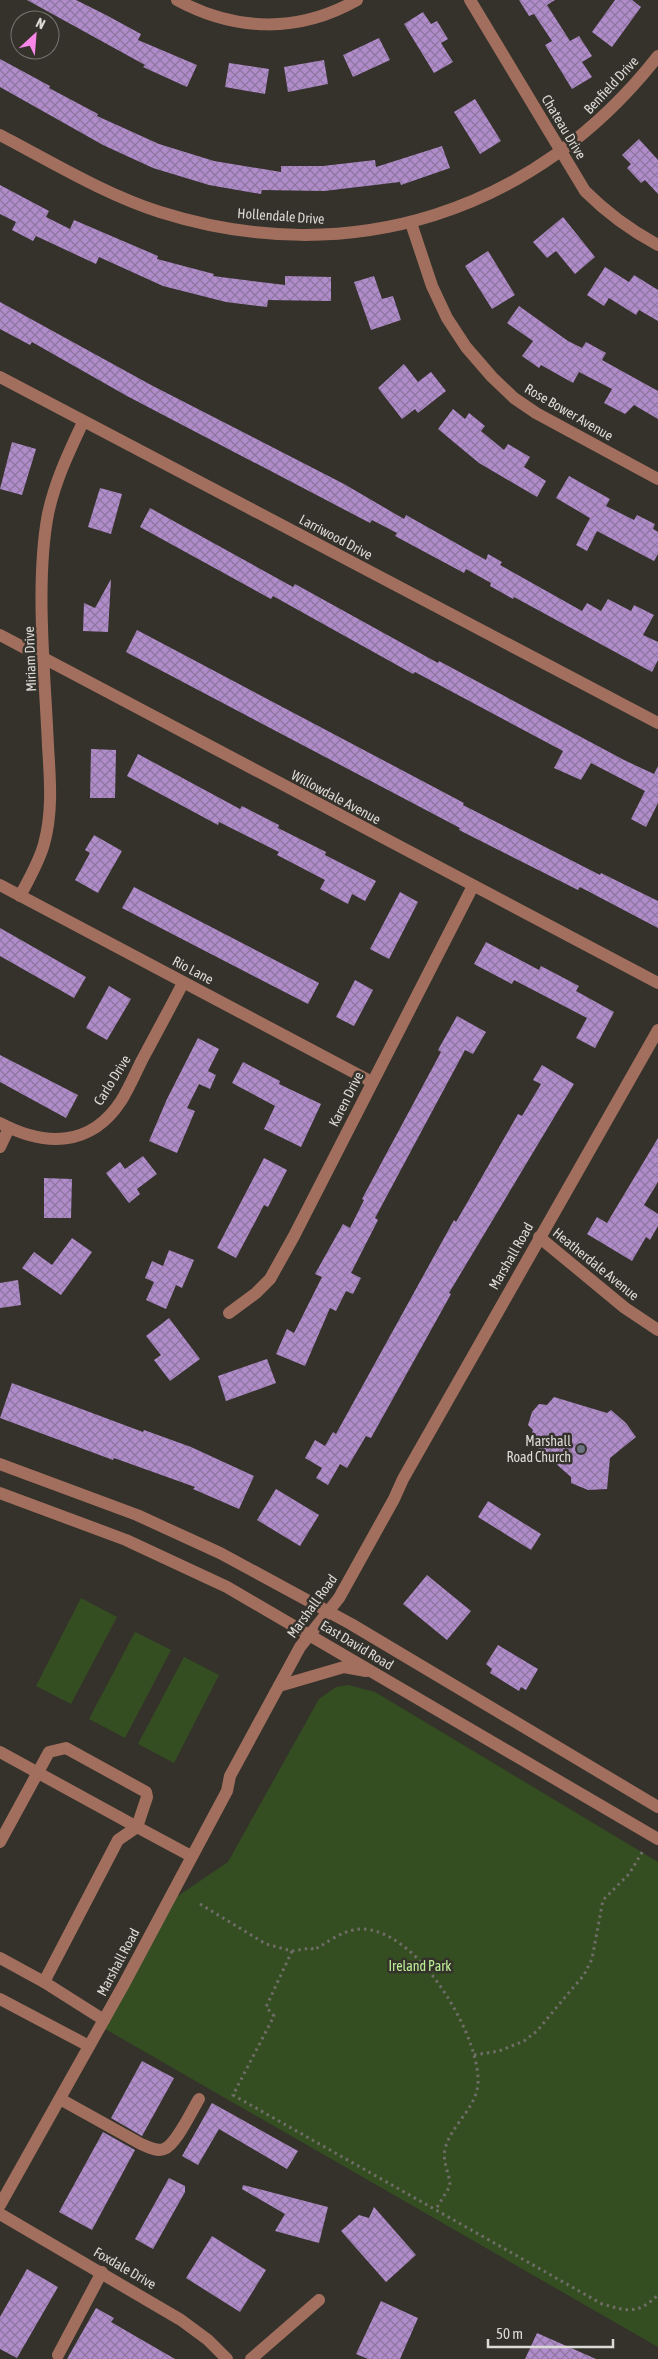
<svg xmlns="http://www.w3.org/2000/svg" width="658" height="2359" font-family="'Asap Condensed',sans-serif">
	<style>
		.park { fill: #354e21 }
		.building { fill: url(#building-cross-hatch) }
		.lines { fill: none; stroke-linecap: round; stroke-linejoin: round }
		.path { stroke: #6f6d67; stroke-width: 3; stroke-dasharray: 2.5 4; stroke-linecap: butt }
		.minor { stroke: #a26f5e; stroke-width: 12 }
		.worship-dot { fill: #6b7280; stroke: #34322b; stroke-width: 2 }
		.labels { text-anchor: middle; stroke-width: 5; stroke-linejoin: round; paint-order: stroke }
		.street-label { font-size: 14px; fill: #dcdad6; stroke: #34322b }
		.poi-label { font-size: 14px; fill: #dcdad6; stroke: #34322b; text-anchor: end }
		.park-label { font-size: 14px; fill: #bbee96; stroke: #34322b }
	</style>
	<defs>
		<pattern id="building-cross-hatch" width="8" height="8" patternUnits="userSpaceOnUse" patternTransform="scale(1.25)"><rect width="8" height="8" fill="#b08cca"/><path d="M0 0l8 8M0 8l8-8" fill="none" stroke="#8f76a1"/></pattern>
	</defs>
	<rect width="100%" height="100%" fill="#34322b"/>
	<!-- park -->
	<g class="park">
		<path d="M81 1598 117 1617 71 1704 36 1686Z"/>
		<path d="M135 1632 171 1650 125 1738 89 1719Z"/>
		<path d="M184 1657 219 1675 174 1763 138 1744Z"/>
		<path d="M348 1685 375 1692 658 1862V2347L100 2026 166 1904 228 1862 319 1699 336 1687Z"/>
	</g>
	<!-- building -->
	<g class="building">
		<path d="M27 0H76L106 15 141 34 138 40 197 65 187 87 143 67 145 65Z"/>
		<path d="M519 0H555L547 5 570 41 579 36 592 56 582 62 592 77 572 89 545 45 552 41 534 14 529 16Z"/>
		<path d="M615 0H632L641 7 612 47 592 32Z"/>
		<path d="M423 12 431 24 437 21 448 39 441 43 453 62 434 73 404 24Z"/>
		<path d="M379 38 390 60 353 77 343 55Z"/>
		<path d="M0 59 50 86 49 88 98 114 97 116 159 144 214 161 281 172V166H323L375 160 376 167 442 146 450 168 401 185 400 182 324 191 262 190 261 194 209 185 153 168 103 145 0 87Z"/>
		<path d="M324 60 328 84 288 92 284 67Z"/>
		<path d="M229 63 269 69 265 94 225 87Z"/>
		<path d="M475 99 501 141 480 154 454 112Z"/>
		<path d="M639 139 658 160V194L645 180 641 183 627 168 631 164 622 155Z"/>
		<path d="M0 185 49 211 46 217 70 229 74 220 158 256 157 259 214 274 213 276 285 285V276L331 277V301L268 300 267 307 226 302 163 286 99 257 96 264 36 236 33 241 12 230 16 222 0 214Z"/>
		<path d="M563 217 595 257 575 274 556 251 547 258 533 242Z"/>
		<path d="M488 251 515 295 492 309 465 266Z"/>
		<path d="M605 267 629 282 634 275 658 290V321L639 310 636 315 609 298 604 306 587 295Z"/>
		<path d="M374 276 382 299 393 296 401 320 371 330 354 282Z"/>
		<path d="M0 302 151 385 344 484 404 519 406 515 486 560 488 554 502 562 500 565 582 611 587 603 601 611 608 599 631 611 634 605 654 615 643 635 658 642V660L652 672 514 597 513 599 490 586 491 583 466 569 464 573 395 536 397 533 372 520 370 523 127 396 32 342 30 345 0 329Z"/>
		<path d="M519 306 568 341 582 348 586 342 606 353 602 360 658 391V419L634 405 625 414 604 403 612 389 579 372 573 383 541 365 539 368 522 356 533 341 507 323Z"/>
		<path d="M404 364 418 382 431 372 446 391 418 413 415 409 402 419 378 388Z"/>
		<path d="M453 409 465 419 469 413 485 426 481 431 504 450 508 444 530 457 524 467 546 481 537 497 479 463 438 429Z"/>
		<path d="M12 442 36 449 22 495 0 489Z"/>
		<path d="M569 476 610 499 606 506 634 520 637 515 655 524 653 529 658 532V554L654 561 597 531 587 551 576 545 590 518 556 498Z"/>
		<path d="M100 488 122 494 111 534 88 527Z"/>
		<path d="M150 508 293 587 295 584 438 663 439 661 624 760 654 774 658 766V803L646 827 631 819 645 791 591 763 581 780 554 768 563 751 415 672 413 674 273 596 271 599 140 527Z"/>
		<path d="M111 579 108 632 83 631 84 603 95 608Z"/>
		<path d="M137 630 464 803 463 805 600 875 601 873 658 901V928L580 887 578 890 459 830 460 828 126 652Z"/>
		<path d="M91 749 116 750 115 798H90Z"/>
		<path d="M138 754 240 809 242 806 279 825 278 828 326 852 325 855 376 881 365 901 352 894 348 904 320 889 325 880 277 855 279 852 219 822 218 825 127 776Z"/>
		<path d="M94 835 122 851 98 893 75 880 90 853 85 850Z"/>
		<path d="M134 887 319 983 308 1004 122 908Z"/>
		<path d="M400 892 418 902 389 959 370 949Z"/>
		<path d="M0 928 86 977 74 998 0 956Z"/>
		<path d="M486 942 539 970 541 966 579 986 576 991 614 1012 595 1048 576 1038 587 1018 514 980 512 984 474 964Z"/>
		<path d="M355 980 373 990 354 1026 336 1017Z"/>
		<path d="M109 986 131 999 107 1040 86 1028Z"/>
		<path d="M457 1016 486 1032 473 1054 465 1050 375 1218 378 1220 351 1273 361 1278 353 1294 346 1291 336 1311 330 1308 305 1366 276 1354 287 1329 294 1333 322 1277 315 1274 343 1224 350 1228 364 1200 362 1199 441 1052 438 1050Z"/>
		<path d="M198 1038 219 1049 208 1071 216 1075 210 1089 199 1084 187 1108 195 1111 177 1153 149 1141 167 1099Z"/>
		<path d="M0 1055 78 1095 66 1118 0 1082Z"/>
		<path d="M243 1062 280 1081 279 1084 321 1104 301 1147 264 1129 275 1106 232 1083Z"/>
		<path d="M542 1065 574 1084 449 1293 451 1294 371 1438 366 1436 347 1468 340 1464 328 1485 316 1478 322 1468 305 1458 315 1440 325 1446 333 1432 336 1434 454 1220 456 1222 518 1114 522 1116 541 1084 533 1080Z"/>
		<path d="M658 1138V1182L644 1205 658 1214V1226L650 1240 646 1237 632 1261 587 1234 597 1217 607 1223Z"/>
		<path d="M143 1156 157 1174 137 1189 140 1194 129 1203 106 1173 120 1162 125 1169Z"/>
		<path d="M264 1158 287 1170 268 1207 264 1205 236 1258 217 1248Z"/>
		<path d="M44 1178 72 1179 71 1218H44Z"/>
		<path d="M72 1238 92 1252 61 1295 22 1268 34 1252 52 1265Z"/>
		<path d="M169 1250 194 1260 182 1288 176 1285 166 1309 146 1300 154 1282 145 1278 152 1261 163 1266Z"/>
		<path d="M18 1280 21 1305 0 1308V1283Z"/>
		<path d="M169 1318 200 1359 170 1381 154 1360 161 1355 146 1336Z"/>
		<path d="M267 1359 276 1383 226 1401 218 1376Z"/>
		<path d="M12 1383 143 1432 144 1430 191 1447 254 1476 239 1509 193 1489 195 1487 114 1458 113 1460 0 1418Z"/>
		<path d="M554 1397 607 1413 611 1410 626 1423 636 1437 610 1458 607 1489 588 1490 571 1483V1477L529 1440 533 1430 528 1425 532 1412 539 1404 547 1405Z"/>
		<path d="M276 1489 319 1515 300 1546 257 1520Z"/>
		<path d="M488 1501 541 1534 531 1550 478 1517Z"/>
		<path d="M427 1575 471 1611 447 1640 403 1604Z"/>
		<path d="M498 1645 538 1669 526 1690 521 1687 519 1691 490 1673 492 1669 486 1664Z"/>
		<path d="M142 2061 174 2078 142 2136 111 2118Z"/>
		<path d="M212 2103 298 2151 287 2169 219 2129 198 2165 182 2156Z"/>
		<path d="M103 2132 135 2150 92 2230 59 2212Z"/>
		<path d="M169 2178 185 2186V2192L153 2249 135 2239Z"/>
		<path d="M243 2185 328 2207 319 2243 275 2231 285 2214 242 2189Z"/>
		<path d="M374 2207 416 2255 386 2282 341 2231 359 2215 369 2218Z"/>
		<path d="M212 2236 266 2270 240 2312 186 2278Z"/>
		<path d="M27 2269 58 2287 17 2358 0 2349V2317Z"/>
		<path d="M381 2301 418 2318 400 2359H368L356 2354Z"/>
		<path d="M96 2308 114 2318 111 2322 175 2359H67Z"/>
		<path d="M537 2333 596 2359H525Z"/>
	</g>
	<g class="lines">
		<!-- path -->
		<g class="path">
			<path d="M200 1904 266 1944 292 1951 311 1948 314 1950C328 1942 344 1929 362 1929 417 1930 476 2029 478 2078 480 2106 451 2124 445 2149 442 2162 450 2174 450 2186L436 2209"/>
			<path d="M292 1951 266 2007 274 2016 233 2095 602 2304C628 2311 637 2315 658 2295"/>
			<path d="M474 2055 499 2051 524 2041 537 2031 566 1996 584 1975 592 1959 603 1900 629 1874 644 1849"/>
		</g>
		<!-- minor -->
		<g class="minor">
			<path d="M177 0C236 32 299 33 357 0"/>
			<path d="M470 0 585 191C608 214 630 230 658 245"/>
			<path d="M0 135C52 162 104 194 160 212 350 272 536 212 658 56"/>
			<path d="M411 223 432 286 447 318 466 347 492 377 514 398 536 413 658 479"/>
			<path d="M0 377 658 723"/>
			<path d="M0 635 658 983"/>
			<path d="M0 885 372 1082"/>
			<path d="M20 896C29 879 39 862 44 844 53 812 50 778 48 746 45 675 35 582 48 514 55 481 69 452 83 422"/>
			<path d="M0 1123C45 1147 91 1147 121 1101 129 1088 135 1074 142 1060 156 1034 170 1008 183 983"/>
			<path d="M0 1147 9 1128"/>
			<path d="M539 1237 625 1308 658 1330"/>
			<path d="M229 1313 256 1293 270 1279 294 1236 473 886"/>
			<path d="M0 1464 137 1515 220 1553 351 1624 658 1807"/>
			<path d="M0 1493 126 1540 227 1587 658 1839"/>
			<path d="M279 1686 344 1667 366 1671"/>
			<path d="M0 1752 137 1827 118 1840 44 1982"/>
			<path d="M0 1842 49 1752 66 1748 146 1792 147 1797 137 1827 191 1856"/>
			<path d="M0 1958 44 1982 104 2020"/>
			<path d="M0 1999 89 2046"/>
			<path d="M60 2099 141 2144C148 2147 157 2152 164 2149 176 2145 192 2110 199 2099"/>
			<path d="M0 2205 124 1984 227 1791 230 1776 300 1647 339 1598 394 1499 403 1479 658 1030"/>
			<path d="M0 2214 181 2320 208 2340 227 2359"/>
			<path d="M58 2355 102 2272"/>
			<path d="M251 2359 319 2300"/>
		</g>
	</g>
	<!-- markers -->
	<circle class="worship-dot" cx="581" cy="1449" r="5"/>
	<g class="labels">
		<!-- street labels -->
		<g class="street-label">
			<text transform="translate(611 85) rotate(-47)" y="5">Benfield Drive</text>
			<text transform="translate(564 127) rotate(59)" y="5">Chateau Drive</text>
			<text transform="translate(281 216) rotate(4)" y="5">Hollendale Drive</text>
			<text transform="translate(569 412) rotate(30)" y="5">Rose Bower Avenue</text>
			<text transform="translate(336 537) rotate(28)" y="5">Larriwood Drive</text>
			<text transform="translate(30 659) rotate(-92)" y="5">Miriam Drive</text>
			<text transform="translate(336 797) rotate(28)" y="5">Willowdale Avenue</text>
			<text transform="translate(193 970) rotate(28)" y="5">Rio Lane</text>
			<text transform="translate(112 1080) rotate(-58)" y="5">Carlo Drive</text>
			<text transform="translate(346 1099) rotate(-63)" y="5">Karen Drive</text>
			<text transform="translate(511 1256) rotate(-60)" y="5">Marshall Road</text>
			<text transform="translate(596 1264) rotate(39)" y="5">Heatherdale Avenue</text>
			<text transform="translate(312 1606) rotate(-54)" y="5">Marshall Road</text>
			<text transform="translate(357 1645) rotate(31)" y="5">East David Road</text>
			<text transform="translate(118 1962) rotate(-62)" y="5">Marshall Road</text>
			<text transform="translate(125 2268) rotate(30)" y="5">Foxdale Drive</text>
		</g>
		<!-- poi labels -->
		<g class="poi-label">
			<text x="571" y="1446">Marshall<tspan x="571" dy="16">Road Church</tspan></text>
		</g>
		<!-- park labels -->
		<g class="park-label">
			<text x="420" y="1971">Ireland Park</text>
		</g>
	</g>
	<!-- north arrow -->
	<g transform="translate(35 35) rotate(26)"><circle r="24" fill="#34322b" stroke="#77756f"/>
	<path d="M0-4L9 19L0 12L-9 19Z" fill="#f987e8"/>
	<text y="-8" font-size="14" font-weight="bold" text-anchor="middle" fill="#dcdad6">N</text>
	</g>
	<!-- scale -->
	<path d="M488 2339v8h125v-8" fill="none" stroke="#dcdad6" stroke-width="2.5"/>
	<text x="496" y="2339" font-size="15" fill="#dcdad6" stroke="#34322b" stroke-width="4" paint-order="stroke">50 m</text>
</svg>
